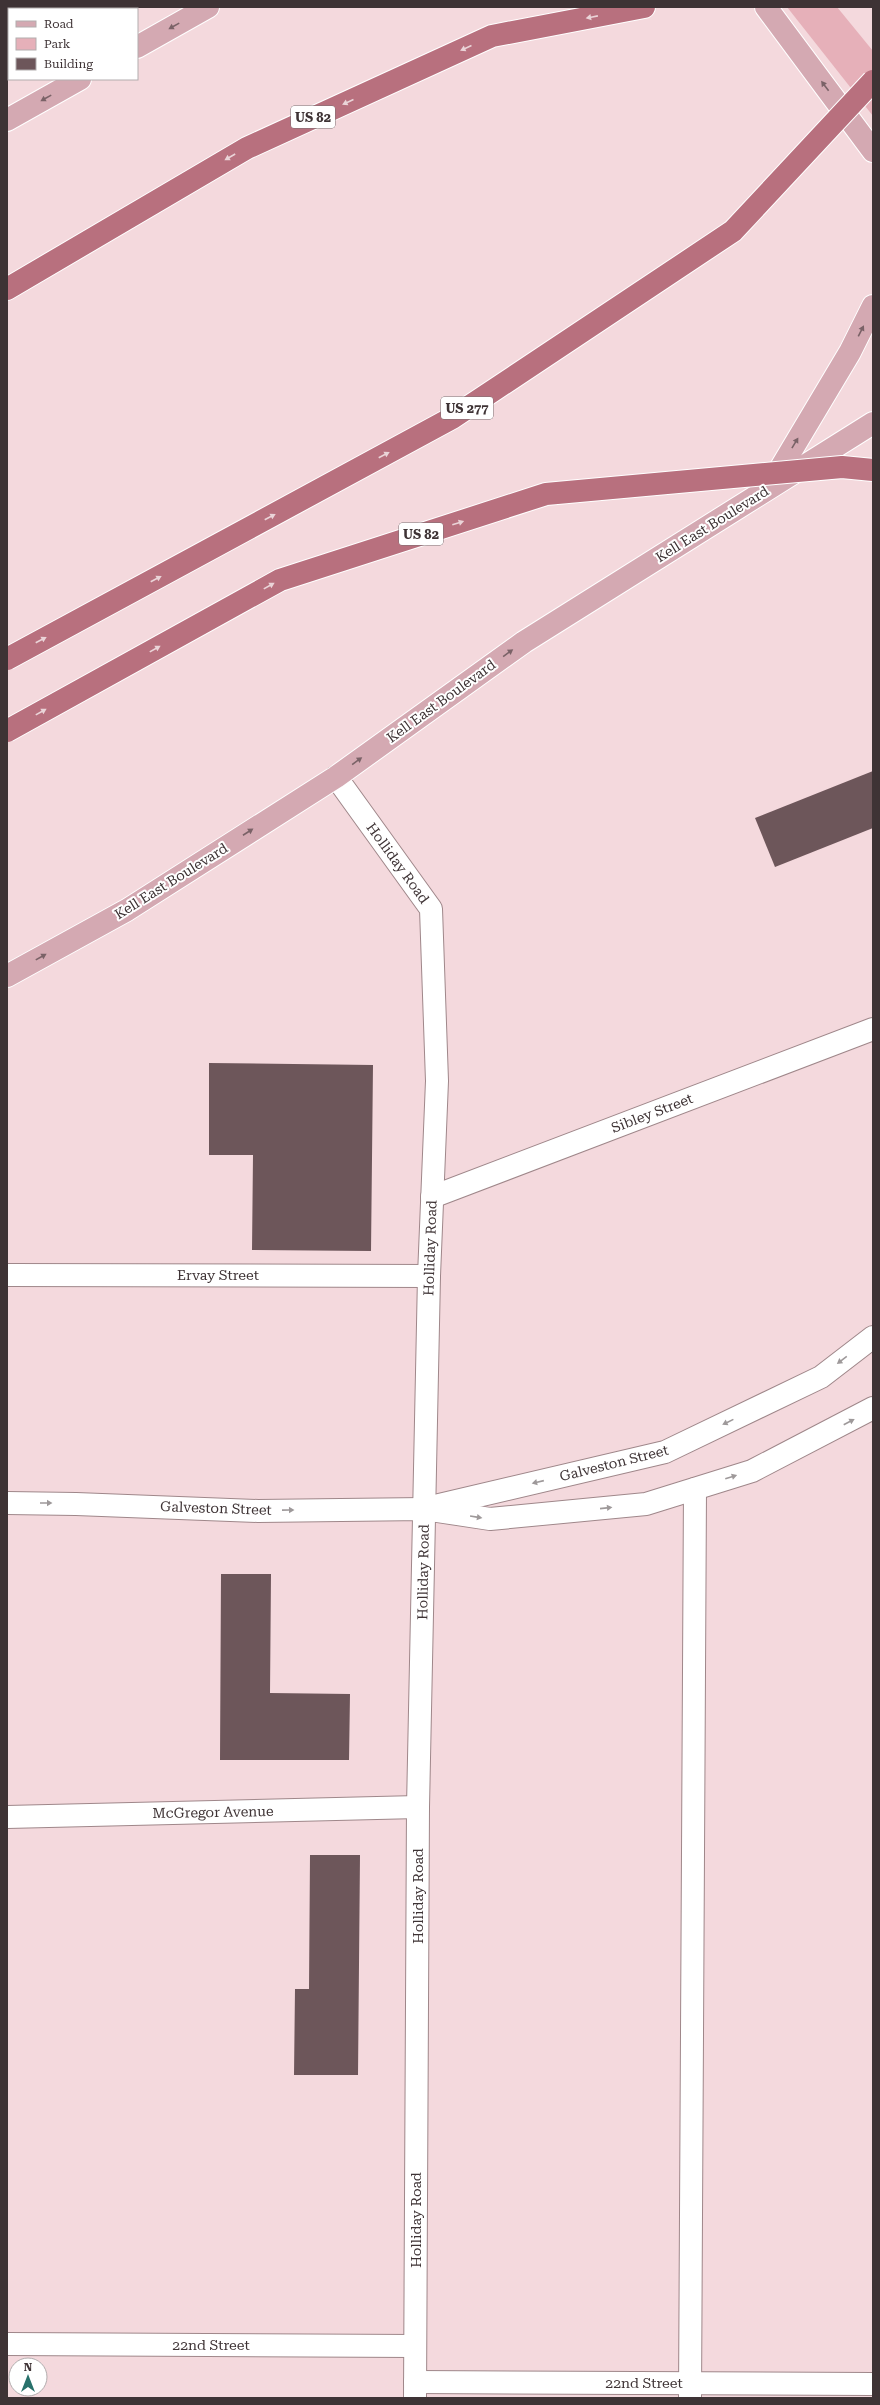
<svg xmlns="http://www.w3.org/2000/svg" width="880" height="2405" font-family="'Roboto Serif',serif">
	<style>
		.green { fill: #e6b0b9 }
		.building { fill: #6d565a }
		.lines { fill: none; stroke-linecap: round; stroke-linejoin: round }
		.minor-casing { stroke: #9f878a; stroke-width: 24 }
		.major-casing { stroke: #fff; stroke-width: 24 }
		.highway-casing { stroke: #fff; stroke-width: 24 }
		.minor { stroke: #fff; stroke-width: 22 }
		.major { stroke: #d4a9b2; stroke-width: 22 }
		.highway { stroke: #b8707e; stroke-width: 22 }
		.highway-bridge-casing { stroke: #fff; stroke-width: 24; stroke-linecap: butt }
		.highway-bridge { stroke: #b8707e; stroke-width: 22 }
		.oneway { fill: #ead4d8 }
		.oneway2 { fill: #7a6267 }
		.oneway3 { fill: #9e999a }
		.labels { text-anchor: middle; stroke-width: 4; stroke-linejoin: round; paint-order: stroke }
		.shield { fill: #fff; stroke: #787072; stroke-width: 1 }
		.shield-label { font-size: 13px; font-weight: bold; fill: #3e3335 }
		.street-label { font-size: 14px; fill: #3e3335; stroke: #fff }
	</style>
	<rect width="100%" height="100%" fill="#f4d9dd"/>
	<!-- green -->
	<g class="green">
		<path d="M44 7H116L112 9H43Z"/>
		<path d="M787 7H837L873 51V116Z"/>
	</g>
	<!-- building -->
	<g class="building">
		<path d="M873 771V828L775 867 755 818Z"/>
		<path d="M209 1063 373 1065 371 1251 252 1250 253 1155H209Z"/>
		<path d="M221 1574H271L270 1693 350 1694 349 1760H220Z"/>
		<path d="M310 1855H360L358 2075H294L295 1989H309Z"/>
	</g>
	<g class="lines">
		<defs>
			<g id="minor">
				<path d="M336 777 431 909 437 1081 429 1276 418 1807 415 2398"/>
				<path d="M432 1197 873 1029"/>
				<path d="M7 1275 429 1276"/>
				<path d="M7 1503 76 1504 258 1511 424 1509 490 1519 646 1504 752 1471 873 1408"/>
				<path d="M435 1506 665 1452 821 1377 873 1337"/>
				<path d="M7 1817 418 1807"/>
				<path d="M7 2344 415 2346"/>
				<path d="M415 2382 873 2384"/>
				<path d="M690 2398 695 1489"/>
			</g>
			<g id="major">
				<path d="M766 7 873 151"/>
				<path d="M137 47 208 7"/>
				<path d="M7 120 80 79"/>
				<path d="M770 486 850 352 873 306"/>
				<path d="M7 976 127 910 336 777 524 642 873 423"/>
			</g>
			<g id="highway">
				<path d="M24 9 25 7"/>
				<path d="M7 44 9 40"/>
				<path d="M7 289 247 148 492 36 644 7"/>
			</g>
		</defs>
		<!-- minor casing -->
		<use href="#minor" class="minor-casing"/>
		<!-- major casing -->
		<use href="#major" class="major-casing"/>
		<!-- highway casing -->
		<use href="#highway" class="highway-casing"/>
		<!-- minor -->
		<use href="#minor" class="minor"/>
		<!-- major -->
		<use href="#major" class="major"/>
		<!-- highway -->
		<use href="#highway" class="highway"/>
		<defs>
			<g id="highway-bridge">
				<path d="M7 659 452 418 733 231 873 81"/>
				<path d="M7 731 280 580 546 494 842 467 873 470"/>
			</g>
		</defs>
		<!-- highway-bridge casing -->
		<use href="#highway-bridge" class="highway-bridge-casing"/>
		<!-- highway-bridge -->
		<use href="#highway-bridge" class="highway-bridge"/>
	</g>
	<!-- one-way arrows -->
	<defs><path id="oneway-solid" d="M-6-.8H1V-3.2L6.5 0L1 3.2V.8H-6Z"/></defs>
	<g class="oneway">
		<use href="#oneway-solid" transform="translate(592 17) rotate(169)"/>
		<use href="#oneway-solid" transform="translate(466 48) rotate(156)"/>
		<use href="#oneway-solid" transform="translate(348 102) rotate(156)"/>
		<use href="#oneway-solid" transform="translate(230 157) rotate(150)"/>
		<use href="#oneway-solid" transform="translate(384 455) rotate(-28)"/>
		<use href="#oneway-solid" transform="translate(270 517) rotate(-28)"/>
		<use href="#oneway-solid" transform="translate(458 523) rotate(-18)"/>
		<use href="#oneway-solid" transform="translate(156 579) rotate(-28)"/>
		<use href="#oneway-solid" transform="translate(269 586) rotate(-29)"/>
		<use href="#oneway-solid" transform="translate(41 640) rotate(-28)"/>
		<use href="#oneway-solid" transform="translate(155 649) rotate(-29)"/>
		<use href="#oneway-solid" transform="translate(41 712) rotate(-29)"/>
	</g>
	<g class="oneway2">
		<use href="#oneway-solid" transform="translate(174 26) rotate(151)"/>
		<use href="#oneway-solid" transform="translate(825 86) rotate(-127)"/>
		<use href="#oneway-solid" transform="translate(46 98) rotate(151)"/>
		<use href="#oneway-solid" transform="translate(861 331) rotate(-63)"/>
		<use href="#oneway-solid" transform="translate(795 443) rotate(-59)"/>
		<use href="#oneway-solid" transform="translate(508 653) rotate(-36)"/>
		<use href="#oneway-solid" transform="translate(357 761) rotate(-36)"/>
		<use href="#oneway-solid" transform="translate(248 832) rotate(-33)"/>
		<use href="#oneway-solid" transform="translate(41 957) rotate(-29)"/>
	</g>
	<g class="oneway3">
		<use href="#oneway-solid" transform="translate(842 1360) rotate(143)"/>
		<use href="#oneway-solid" transform="translate(728 1422) rotate(154)"/>
		<use href="#oneway-solid" transform="translate(849 1422) rotate(-28)"/>
		<use href="#oneway-solid" transform="translate(731 1477) rotate(-17)"/>
		<use href="#oneway-solid" transform="translate(538 1482) rotate(167)"/>
		<use href="#oneway-solid" transform="translate(46 1503)"/>
		<use href="#oneway-solid" transform="translate(606 1508) rotate(-6)"/>
		<use href="#oneway-solid" transform="translate(288 1510) rotate(-1)"/>
		<use href="#oneway-solid" transform="translate(476 1517) rotate(9)"/>
	</g>
	<g class="labels">
		<!-- shield labels -->
		<g class="shield">
			<rect x="291" y="106" width="44" height="22" rx="3"/>
			<rect x="441" y="397" width="52" height="22" rx="3"/>
			<rect x="399" y="523" width="44" height="22" rx="3"/>
		</g>
		<g class="shield-label">
			<text x="313" y="122">US 82</text>
			<text x="467" y="413">US 277</text>
			<text x="421" y="539">US 82</text>
		</g>
		<!-- street labels -->
		<g class="street-label">
			<text transform="translate(712 524) rotate(-32)" y="5">Kell East Boulevard</text>
			<text transform="translate(441 701) rotate(-36)" y="5">Kell East Boulevard</text>
			<text transform="translate(398 863) rotate(54)" y="5">Holliday Road</text>
			<text transform="translate(171 881) rotate(-32)" y="5">Kell East Boulevard</text>
			<text transform="translate(652 1113) rotate(-21)" y="5">Sibley Street</text>
			<text transform="translate(430 1248) rotate(-88)" y="5">Holliday Road</text>
			<text x="218" y="1280">Ervay Street</text>
			<text transform="translate(614 1463) rotate(-14)" y="5">Galveston Street</text>
			<text transform="translate(216 1508) rotate(2)" y="5">Galveston Street</text>
			<text transform="translate(423 1572) rotate(-89)" y="5">Holliday Road</text>
			<text transform="translate(213 1812) rotate(-1)" y="5">McGregor Avenue</text>
			<text transform="translate(418 1896) rotate(-90)" y="5">Holliday Road</text>
			<text transform="translate(416 2220) rotate(-90)" y="5">Holliday Road</text>
			<text x="211" y="2350">22nd Street</text>
			<text x="644" y="2388">22nd Street</text>
		</g>
	</g>
	<!-- border -->
	<rect width="880" height="2405" fill="none" stroke="#3e3335" stroke-width="16"/>
	<!-- legend -->
	<rect x="8" y="8" width="130" height="72" fill="#ffffff" stroke="#b2adae"/>
	<rect x="16" y="21" width="20" height="6" fill="#d4a9b2" stroke="#b2adae"/>
	<text x="44" y="28" font-size="12" fill="#3e3335">Road</text>
	<rect x="16" y="38" width="20" height="12" fill="#e6b0b9" stroke="#b2adae"/>
	<text x="44" y="48" font-size="12" fill="#3e3335">Park</text>
	<rect x="16" y="58" width="20" height="12" fill="#6d565a" stroke="#b2adae"/>
	<text x="44" y="68" font-size="12" fill="#3e3335">Building</text>
	<!-- north arrow -->
	<g transform="translate(28 2377)"><circle r="19" fill="#ffffff" stroke="#b2adae"/>
	<path d="M0-3L7 15L0 10L-7 15Z" fill="#28716b"/>
	<text y="-6" font-size="11" font-weight="bold" text-anchor="middle" fill="#3e3335">N</text>
	</g>
</svg>
